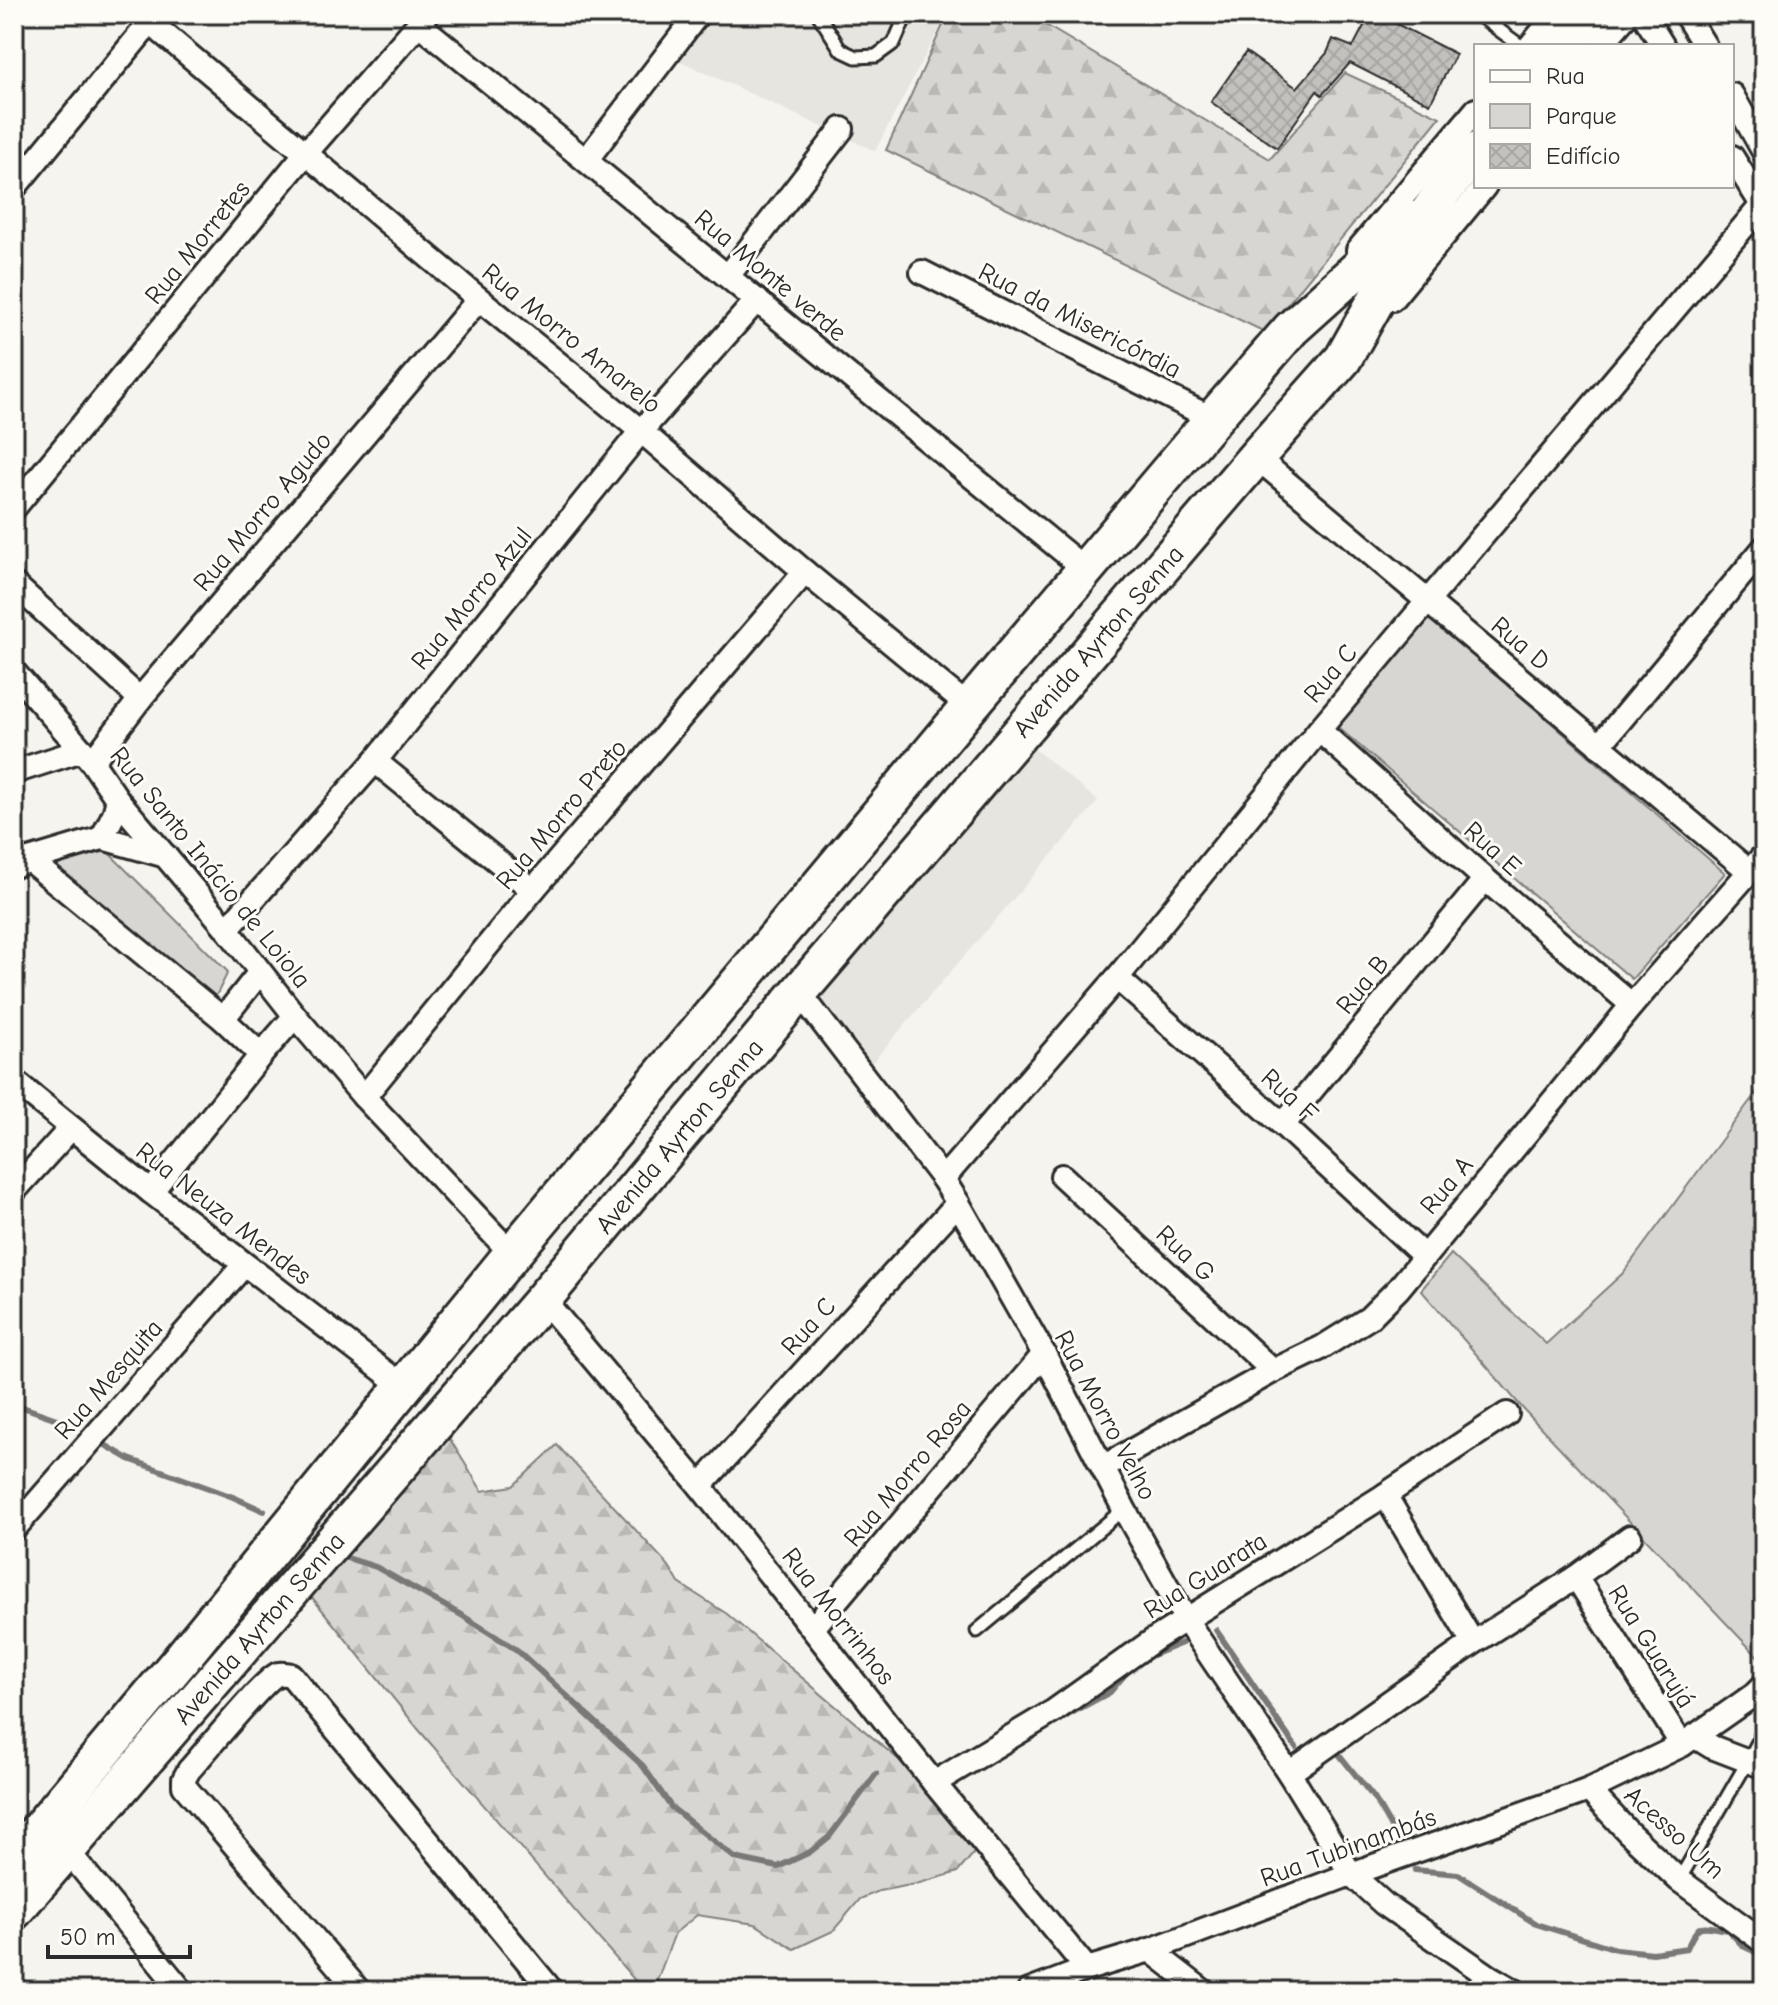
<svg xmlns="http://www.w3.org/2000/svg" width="1778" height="2005" font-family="'Comic Neue',sans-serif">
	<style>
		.built { fill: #e6e5e0 }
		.forest { fill: url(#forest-firs); stroke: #81807e; stroke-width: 2 }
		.park { fill: #d7d6d2; stroke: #81807e; stroke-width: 2 }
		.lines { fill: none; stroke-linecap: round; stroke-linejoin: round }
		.stream { stroke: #797877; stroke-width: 6 }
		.building { fill: url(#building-cross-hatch); stroke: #2b2b2b; stroke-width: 2 }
		.service-casing { stroke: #2b2b2b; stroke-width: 17 }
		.minor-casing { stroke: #2b2b2b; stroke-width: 28 }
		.primary-casing { stroke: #2b2b2b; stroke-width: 42 }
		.service { stroke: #fdfcf7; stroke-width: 11 }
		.minor { stroke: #fdfcf7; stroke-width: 22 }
		.primary { stroke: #fdfcf7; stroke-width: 36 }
		.labels { text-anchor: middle; stroke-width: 6; stroke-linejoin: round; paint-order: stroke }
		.street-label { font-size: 26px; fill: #2b2b2b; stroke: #fdfcf7 }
	</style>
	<defs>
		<pattern id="forest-firs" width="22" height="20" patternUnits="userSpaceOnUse" patternTransform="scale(2)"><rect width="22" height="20" fill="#d7d6d2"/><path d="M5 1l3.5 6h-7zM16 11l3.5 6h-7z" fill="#b9b8b4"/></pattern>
		<pattern id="building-cross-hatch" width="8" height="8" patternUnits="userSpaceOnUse" patternTransform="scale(2)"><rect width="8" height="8" fill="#c2c1be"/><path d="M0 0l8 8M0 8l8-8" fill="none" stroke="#a7a6a3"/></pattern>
	</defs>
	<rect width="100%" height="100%" fill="#f5f4ef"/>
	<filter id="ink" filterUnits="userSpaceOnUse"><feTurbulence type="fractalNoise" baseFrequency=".0125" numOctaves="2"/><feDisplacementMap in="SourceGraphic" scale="16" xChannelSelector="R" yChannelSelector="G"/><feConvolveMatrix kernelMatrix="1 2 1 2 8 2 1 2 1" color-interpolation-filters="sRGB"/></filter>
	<g filter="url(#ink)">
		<!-- built -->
		<g class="built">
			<path d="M713 14H947L875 151 678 60Z"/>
			<path d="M1032 747 1098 801 871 1064 815 998Z"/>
		</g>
		<!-- forest -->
		<g class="forest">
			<path d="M948 14H1027L1270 159 1345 73 1440 117 1265 332 886 150Z"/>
			<path d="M446 1433 482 1491 513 1486 557 1445 669 1566 679 1583 727 1614 912 1771 978 1848 958 1872 916 1884 879 1891 860 1899 833 1931 794 1949 755 1924 697 1915 675 1933 653 1991H644L419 1730 306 1590Z"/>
		</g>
		<!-- park -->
		<g class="park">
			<path d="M1425 614 1725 873 1632 979 1333 723Z"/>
			<path d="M107 851 228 972 214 1000 43 868Z"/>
			<path d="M1764 1082V1659L1762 1661 1525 1411 1421 1290 1451 1254 1546 1344 1623 1273Z"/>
		</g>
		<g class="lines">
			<!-- stream -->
			<g class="stream">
				<path d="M14 1404 74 1425"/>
				<path d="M100 1442 129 1459 233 1497 264 1511"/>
				<path d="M341 1556 376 1567 463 1616 517 1650 643 1766 671 1807 735 1858 778 1867 810 1852 829 1837 876 1774"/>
				<path d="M1216 1630C1243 1668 1268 1709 1296 1747"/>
				<path d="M1145 1658 1182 1643"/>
				<path d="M1062 1718 1110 1692 1132 1666"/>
				<path d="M1338 1753 1374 1798 1392 1829"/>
				<path d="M1415 1870 1458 1874 1536 1924 1616 1949 1653 1953 1687 1948C1700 1920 1699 1926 1728 1930L1743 1946 1764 1956"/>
			</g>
		</g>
		<!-- building -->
		<path class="building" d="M1370 14H1377L1456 54 1430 104 1350 63 1322 95 1317 91 1277 148 1211 102 1246 52 1297 88 1327 53 1333 39 1353 47Z"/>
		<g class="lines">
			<defs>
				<g id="service">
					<path d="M818 14 841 50 856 57 876 56 894 43 904 20 902 14"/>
					<path d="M1477 14 1521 46"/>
					<path d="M977 1631 1124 1509"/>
					<path d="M1679 1880 1748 1761 1759 1740 1764 1725"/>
				</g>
				<g id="minor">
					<path d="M140 14 479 299 641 431 805 572 969 707"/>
					<path d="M1643 14 1663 46"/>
					<path d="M1685 14 1705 46"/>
					<path d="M419 24 1086 570"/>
					<path d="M1530 46 1557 14"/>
					<path d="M1600 46 1628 14"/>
					<path d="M1732 95 1764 152"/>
					<path d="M1732 157 1764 208"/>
					<path d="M587 159 698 14"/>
					<path d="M14 188 157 14"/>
					<path d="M1358 250 1476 110"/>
					<path d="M922 272 1213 419"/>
					<path d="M728 276 842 129"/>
					<path d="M1392 299 1485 186"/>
					<path d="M1256 457 1750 872"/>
					<path d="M14 508 305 154 427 14"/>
					<path d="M14 584 140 699"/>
					<path d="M14 672 92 762 118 800 227 929 295 1016 364 1097 512 1254"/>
					<path d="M1319 730 1485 879 1632 1005"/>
					<path d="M1599 746 1764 548"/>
					<path d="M375 761 533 890"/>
					<path d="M92 762 140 699 479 299"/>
					<path d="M14 772 82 750"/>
					<path d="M102 838 114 814 118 800"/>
					<path d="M29 860 223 1019 261 1055"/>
					<path d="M14 866 29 860 102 838 166 856"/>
					<path d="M227 929 375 761 641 431 757 300"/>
					<path d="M1117 978 1283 1125 1424 1256"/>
					<path d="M799 992 943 1179 958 1203 1044 1354 1124 1509 1186 1620 1289 1773 1351 1874 1384 1904 1490 1977 1515 1991"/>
					<path d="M223 1019 260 972"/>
					<path d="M14 1081 151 1192 403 1386"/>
					<path d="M364 1097 533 890 805 572"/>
					<path d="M1283 1125 1485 879"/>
					<path d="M1062 1176 1273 1371"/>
					<path d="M943 1179 1117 978 1319 730 1762 205"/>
					<path d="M14 1191 71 1128"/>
					<path d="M151 1192 261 1055 295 1016"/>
					<path d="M543 1299 700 1486 934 1783 1087 1969"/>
					<path d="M1103 1467 1273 1371 1321 1348 1369 1318 1398 1289 1632 1005 1764 855"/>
					<path d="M700 1486 958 1203"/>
					<path d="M1385 1495 1473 1643"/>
					<path d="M14 1529 244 1265"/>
					<path d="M1576 1577 1682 1745"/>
					<path d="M813 1628 1044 1354"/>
					<path d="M1694 1736 1712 1747 1764 1767"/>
					<path d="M1289 1773 1473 1643 1576 1577 1630 1537"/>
					<path d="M934 1783 1054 1711 1155 1639 1385 1495 1507 1414"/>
					<path d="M1589 1790 1628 1832 1679 1880 1764 1942"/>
					<path d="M67 1850 182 1991"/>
					<path d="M1150 1950 1203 1991"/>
					<path d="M359 1991 184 1786V1779L189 1770C204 1754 264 1679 278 1674 283 1673 285 1674 291 1675L552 1991"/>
					<path d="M1029 1991 1087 1969 1150 1950 1351 1874 1589 1790 1682 1745 1755 1694 1764 1685"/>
				</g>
				<g id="primary">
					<path d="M1564 46 1590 14"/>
					<path d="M14 1859 182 1658 512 1254 969 707 1213 419 1291 329 1412 220"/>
					<path d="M14 1911 543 1299 799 992 1256 457 1343 359 1414 233 1445 189 1476 151"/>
				</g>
			</defs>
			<!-- service casing -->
			<use href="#service" class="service-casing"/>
			<!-- minor casing -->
			<use href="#minor" class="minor-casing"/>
			<!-- primary casing -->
			<use href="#primary" class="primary-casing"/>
			<!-- service -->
			<use href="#service" class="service"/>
			<!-- minor -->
			<use href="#minor" class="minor"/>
			<!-- primary -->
			<use href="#primary" class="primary"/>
		</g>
	</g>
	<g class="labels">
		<!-- street labels -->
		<g class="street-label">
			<text transform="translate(197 242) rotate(-51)" y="9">Rua Morretes</text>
			<text transform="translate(771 275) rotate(40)" y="9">Rua Monte verde</text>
			<text transform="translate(1080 320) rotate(27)" y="9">Rua da Misericórdia</text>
			<text transform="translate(572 338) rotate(39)" y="9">Rua Morro Amarelo</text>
			<text transform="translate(262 511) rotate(-50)" y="9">Rua Morro Agudo</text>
			<text transform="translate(471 598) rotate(-51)" y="9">Rua Morro Azul</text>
			<text transform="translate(1098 641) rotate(-49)" y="9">Avenida Ayrton Senna</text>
			<text transform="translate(1521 643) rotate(40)" y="9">Rua D</text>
			<text transform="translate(1330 673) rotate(-50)" y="9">Rua C</text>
			<text transform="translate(561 814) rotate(-50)" y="9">Rua Morro Preto</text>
			<text transform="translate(1493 848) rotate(42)" y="9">Rua E</text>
			<text transform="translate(211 867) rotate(51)" y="9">Rua Santo Inácio de Loiola</text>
			<text transform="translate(1362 984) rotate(-51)" y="9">Rua B</text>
			<text transform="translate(1290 1095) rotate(42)" y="9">Rua F</text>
			<text transform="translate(679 1136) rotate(-50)" y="9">Avenida Ayrton Senna</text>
			<text transform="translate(1446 1185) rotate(-50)" y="9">Rua A</text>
			<text transform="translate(224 1213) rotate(38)" y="9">Rua Neuza Mendes</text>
			<text transform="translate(1186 1253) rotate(43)" y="9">Rua G</text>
			<text transform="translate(808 1326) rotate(-48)" y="9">Rua C</text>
			<text transform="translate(108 1379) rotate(-49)" y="9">Rua Mesquita</text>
			<text transform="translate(1106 1415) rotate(62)" y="9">Rua Morro Velho</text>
			<text transform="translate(907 1473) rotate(-50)" y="9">Rua Morro Rosa</text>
			<text transform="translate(1205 1575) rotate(-32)" y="9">Rua Guarata</text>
			<text transform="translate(839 1616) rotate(52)" y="9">Rua Morrinhos</text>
			<text transform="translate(259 1628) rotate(-49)" y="9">Avenida Ayrton Senna</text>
			<text transform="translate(1652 1646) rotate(58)" y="9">Rua Guarujá</text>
			<text transform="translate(1675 1832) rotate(42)" y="9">Acesso Um</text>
			<text transform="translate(1348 1847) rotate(-20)" y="9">Rua Tubinambás</text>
		</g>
	</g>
	<!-- margin -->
	<rect width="1778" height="2005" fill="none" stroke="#fdfcf7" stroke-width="48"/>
	<rect x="24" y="24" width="1730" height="1957" fill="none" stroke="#2b2b2b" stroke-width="3" filter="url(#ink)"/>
	<!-- legend -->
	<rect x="1474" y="44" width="260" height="144" fill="#fdfcf7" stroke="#a9a8a5" stroke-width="2"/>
	<rect x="1490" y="70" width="40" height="12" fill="#fdfcf7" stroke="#a9a8a5" stroke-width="2"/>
	<text x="1546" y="84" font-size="24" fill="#2b2b2b">Rua</text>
	<rect x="1490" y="104" width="40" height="24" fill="#d7d6d2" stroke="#a9a8a5" stroke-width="2"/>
	<text x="1546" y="124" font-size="24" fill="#2b2b2b">Parque</text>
	<rect x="1490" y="144" width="40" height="24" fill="url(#building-cross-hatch)" stroke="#a9a8a5" stroke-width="2"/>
	<text x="1546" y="164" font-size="24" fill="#2b2b2b">Edifício</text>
	<!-- scale -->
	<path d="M48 1945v12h142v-12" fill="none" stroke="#2b2b2b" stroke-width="4"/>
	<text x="60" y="1945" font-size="24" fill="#2b2b2b" stroke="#fdfcf7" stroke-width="6" paint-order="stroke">50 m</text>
</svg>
